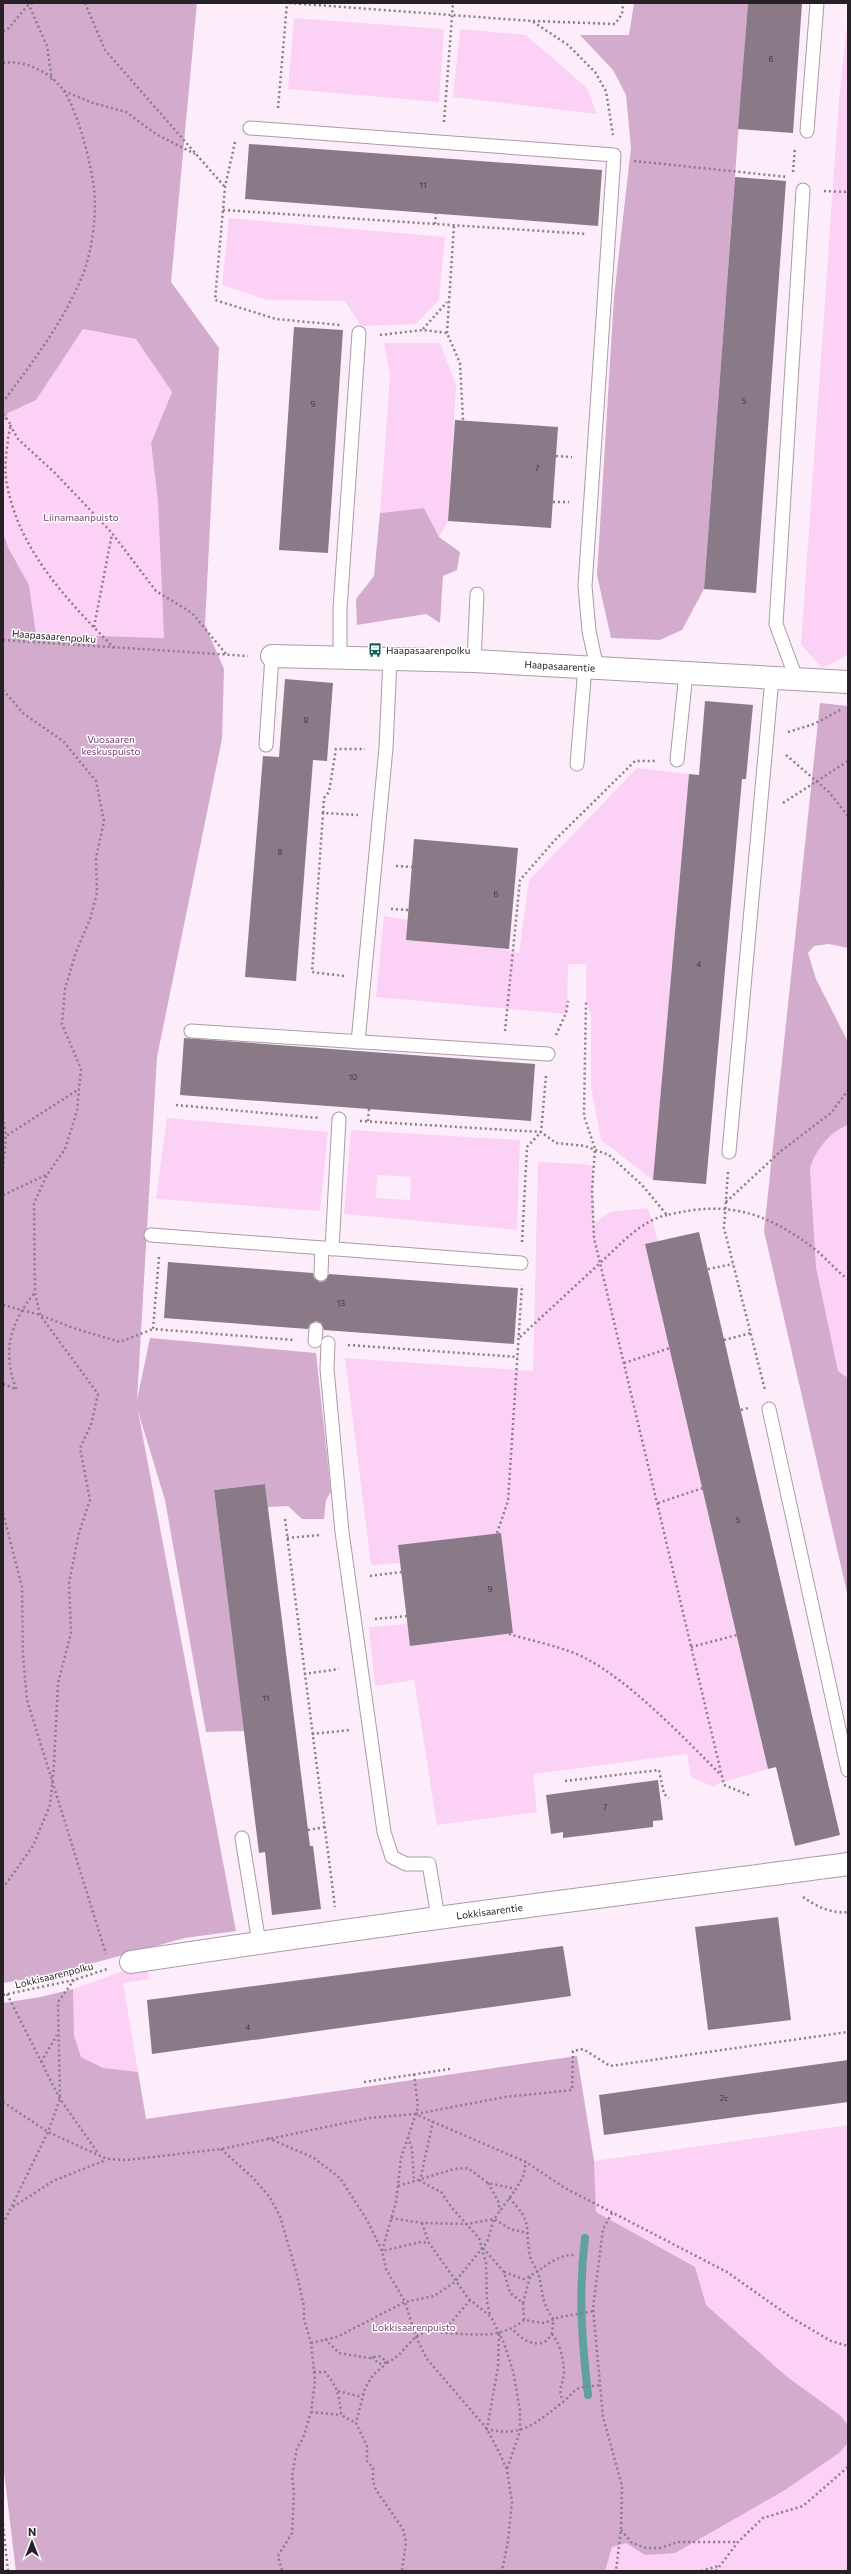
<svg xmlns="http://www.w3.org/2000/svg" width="851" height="2574" font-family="Commissioner,sans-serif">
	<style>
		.green { fill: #fbd2f5; fill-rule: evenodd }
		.forest { fill: #d3abcd }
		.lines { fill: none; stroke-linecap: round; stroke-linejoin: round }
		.stream { stroke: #60a19e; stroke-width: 8 }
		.building { fill: #8a7987 }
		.service-casing { stroke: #ab99a8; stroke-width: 15 }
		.minor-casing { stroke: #ab99a8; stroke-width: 24 }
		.path { stroke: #887d86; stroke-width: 2.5; stroke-dasharray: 2 3; stroke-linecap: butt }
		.service { stroke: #fff; stroke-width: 13 }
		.minor { stroke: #fff; stroke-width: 22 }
		.labels { text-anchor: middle; stroke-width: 3; stroke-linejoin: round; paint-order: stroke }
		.number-label { font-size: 8px; fill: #40363e }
		.park-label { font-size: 10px; fill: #74406e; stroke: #fff }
		.street-label { font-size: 10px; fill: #272026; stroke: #fff }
		.poi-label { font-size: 10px; fill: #272026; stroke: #fff; text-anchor: start }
	</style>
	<rect width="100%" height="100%" fill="#fdedfa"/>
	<!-- green -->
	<g class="green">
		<path d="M848 17V655L822 668 801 644 839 99Z"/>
		<path d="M294 18 444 29 439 102 288 89Z"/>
		<path d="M460 29 526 35 587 88 597 114 453 97Z"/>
		<path d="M229 218 445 237 439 300 416 324 361 326 345 301 267 300 222 285Z"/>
		<path d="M83 329 136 339 172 392 151 443 158 502 164 638 36 634 29 585 9 549 3 533V423L8 413 36 399Z"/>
		<path d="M384 343H440L456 385 448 521 439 537 424 508 380 513 390 376Z"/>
		<path d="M637 768 689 774 653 1180 601 1140 591 1086V1015L586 1002V964H568L567 1014 376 997 384 916 408 920 406 940 498 948 519 953 529 880Z"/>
		<path d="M167 1118 328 1132 320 1211 156 1199Z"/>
		<path d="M848 1125V1378L838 1371 816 1267 810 1169C815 1151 829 1132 848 1125Z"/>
		<path d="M351 1130 520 1140 517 1230 344 1214ZM377 1175 411 1177 410 1200 376 1198Z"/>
		<path d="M538 1162 583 1164 593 1166 594 1223 610 1212 648 1208 658 1241 646 1245 768 1769 720 1783 714 1787 691 1777 687 1754 533 1774 537 1812 437 1825 414 1680 375 1686 369 1627 408 1624 411 1646 513 1633 501 1533 398 1545 400 1563 371 1565 345 1358 533 1371Z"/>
		<path d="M147 1964 149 1979 123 1983 146 2119 577 2056 594 2161 848 2125V2571H16L3 2463V2003C27 1999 50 1996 73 1989 98 1981 121 1970 147 1964Z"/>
	</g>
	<!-- forest -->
	<g class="forest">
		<path d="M3 3H197L171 282 219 348 205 625 224 669 222 739 157 1057 137 1400 150 1338 316 1353 331 1492 326 1500 324 1519H302L288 1506 268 1507 265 1484 214 1490 244 1731 206 1732 165 1500 138 1411 236 1931 185 1938 46 1976 3 1983V533L9 549 29 585 36 634 164 638 158 502 151 443 172 392 136 339 83 329 36 400 8 413 3 423Z"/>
		<path d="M634 3H748L704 589 682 630 660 640 611 638 597 575 614 297 631 148 626 95 613 70 580 35H629Z"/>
		<path d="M424 508 439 537 460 552 457 570 443 576 440 623 426 614 357 625 356 599 374 576 380 513Z"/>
		<path d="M820 703 848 706V948L829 944 814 946 808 953 816 979 848 1042V1125C829 1132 815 1151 810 1169L816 1267 838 1371 848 1378V1597L764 1231Z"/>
		<path d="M73 1989 74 2036 81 2057 103 2068 138 2072 146 2119 577 2056 594 2161 596 2212 695 2267 706 2305 786 2376 841 2416 848 2426V2443L839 2453 785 2490 675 2553 645 2555 626 2543 612 2547 605 2571H16L3 2463V2003L41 1997Z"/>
	</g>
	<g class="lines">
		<!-- stream -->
		<path class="stream" d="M585 2238C578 2293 582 2341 588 2395"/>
	</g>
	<!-- building -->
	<g class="building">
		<path d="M748 3H802L793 133 738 129Z"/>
		<path d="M249 144 602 170 598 226 245 199Z"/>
		<path d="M735 177 786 181 756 593 704 589Z"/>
		<path d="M294 327 343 330 328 553 279 550Z"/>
		<path d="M455 420 558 427 551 528 448 521Z"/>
		<path d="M285 679 333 683 327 761 313 760 296 981 245 977 263 756 279 757Z"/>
		<path d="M705 701 753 705 746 779H742L706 1184 653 1180 689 774 699 775Z"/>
		<path d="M414 839 518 848 509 949 406 940Z"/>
		<path d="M184 1038 535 1064 531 1121 180 1095Z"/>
		<path d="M699 1232 840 1835 795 1846 776 1767 768 1769 645 1244Z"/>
		<path d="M168 1262 313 1273 314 1278 320 1282 325 1281 329 1274 518 1288 514 1344 324 1330 321 1323 316 1321 310 1324 308 1329 164 1318Z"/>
		<path d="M265 1484 310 1846H313L321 1909 272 1915 265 1852 259 1853 214 1490Z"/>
		<path d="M501 1533 513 1633 410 1646 398 1545Z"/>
		<path d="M658 1780 663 1820 653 1821V1827L563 1838V1832L551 1834 546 1795Z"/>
		<path d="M778 1917 791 2020 708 2030 695 1927Z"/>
		<path d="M563 1946 571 1996 152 2054 147 2000Z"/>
		<path d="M848 2060V2102L604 2135 599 2095Z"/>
	</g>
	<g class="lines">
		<defs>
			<g id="service">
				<path d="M250 128 614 155 585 586 589 631 597 668"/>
				<path d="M807 131 817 3"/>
				<path d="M340 657V609L359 333"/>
				<path d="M474 661 477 594"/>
				<path d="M796 678 776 624 803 190"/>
				<path d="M266 745 272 656"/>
				<path d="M677 760 686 673"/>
				<path d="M577 764 585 667"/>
				<path d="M191 1031 548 1054"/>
				<path d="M358 1042 386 748 390 659"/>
				<path d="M729 1152 772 678"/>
				<path d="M151 1235 521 1263"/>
				<path d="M332 1249 339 1119"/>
				<path d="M321 1274 322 1248"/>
				<path d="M315 1341 316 1329"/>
				<path d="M328 1343 327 1369 342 1532 384 1832 392 1857 406 1864H429L438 1917"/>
				<path d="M769 1409 848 1770"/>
				<path d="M242 1838 259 1943"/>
			</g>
			<g id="minor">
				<path id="s1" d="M272 656 474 661 848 682"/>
				<path id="s2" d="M131 1962C370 1925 609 1896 848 1864"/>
			</g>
		</defs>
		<!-- service casing -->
		<use href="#service" class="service-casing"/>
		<!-- minor casing -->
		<use href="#minor" class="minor-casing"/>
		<!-- path -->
		<g class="path">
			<path d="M28 3 47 46 52 80"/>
			<path d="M85 3 105 50 224 186"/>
			<path d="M289 3 532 21 568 45 595 72 606 91 613 135"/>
			<path d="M533 21 615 24 622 14 623 3"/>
			<path d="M3 31 7 30 29 4 35 3"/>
			<path d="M3 63C24 59 52 73 64 91 78 112 91 163 94 189 97 216 92 254 81 279 62 324 32 363 3 402"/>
			<path d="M64 91 93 103 126 112 156 134 195 154"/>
			<path d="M278 108 287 3"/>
			<path d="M444 122 453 3"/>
			<path d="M235 142 225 187 215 300 276 319 340 325"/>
			<path d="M634 161 788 177"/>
			<path d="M793 172 795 147"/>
			<path d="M824 191 848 192"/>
			<path d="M223 210 587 234"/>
			<path d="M435 224 441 163"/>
			<path d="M423 329 447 302"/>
			<path d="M447 333 454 225"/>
			<path d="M380 335 423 330 447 333 460 363 463 420"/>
			<path d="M3 414C5 417 9 421 10 424 11 428 8 435 8 440 6 455 4 470 7 485 20 552 68 601 114 648"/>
			<path d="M10 425 18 439 55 473 112 533 156 591 192 613 226 654"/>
			<path d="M556 456 572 457"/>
			<path d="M486 475 519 477"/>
			<path d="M553 502H569"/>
			<path d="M94 627 112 534"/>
			<path d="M3 640 248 656"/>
			<path d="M3 690 24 714 63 741 96 781 104 821 96 858 97 893 90 919 76 952 65 989 62 1024 81 1069 77 1111 65 1149 47 1175 34 1203 35 1293 40 1315 98 1394 91 1425 80 1448 90 1500 79 1533 69 1583 71 1633 58 1683 54 1765 50 1805 33 1846 3 1888"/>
			<path d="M788 732 814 724 842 709"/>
			<path d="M786 755 829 792 848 816"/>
			<path d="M783 803 848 761"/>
			<path d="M323 813 324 798 329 792 336 749H365"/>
			<path d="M396 866 412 867"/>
			<path d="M3 879V894"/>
			<path d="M445 892 478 896"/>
			<path d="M391 909 408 910"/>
			<path d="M344 976 312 972 323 813 358 815"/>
			<path d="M505 1031 520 880 555 840 635 761H656"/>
			<path d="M556 1035 566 1013 568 1001"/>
			<path d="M546 1076 541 1132 556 1143 585 1146 609 1155 642 1185 667 1215C729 1200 766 1212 816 1250 827 1259 836 1271 848 1279"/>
			<path d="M176 1105 319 1118"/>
			<path d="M3 1117 6 1136 3 1168"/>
			<path d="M360 1121 541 1132"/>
			<path d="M368 1121 369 1109"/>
			<path d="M3 1138 79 1089"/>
			<path d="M728 1172 724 1228 765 1390"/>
			<path d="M3 1195 46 1175"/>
			<path d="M726 1202 781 1151 831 1113 848 1090"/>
			<path d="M667 1215C640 1221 620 1245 600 1263L724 1785 749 1795"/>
			<path d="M522 1242 527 1147 541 1132"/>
			<path d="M159 1257 153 1329 294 1340"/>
			<path d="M708 1269 733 1264"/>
			<path d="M3 1305 40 1315 73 1328 120 1342 153 1329"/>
			<path d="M520 1337 600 1263 594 1238 592 1191 595 1149 584 1116 586 1002"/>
			<path d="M724 1340 751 1333"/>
			<path d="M348 1345 518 1357"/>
			<path d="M624 1363 670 1348"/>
			<path d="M3 1384 16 1389"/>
			<path d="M16 1389C2 1350 10 1324 35 1292"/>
			<path d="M741 1410 748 1408"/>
			<path d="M658 1503 703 1488"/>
			<path d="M3 1513 22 1587 23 1656 27 1700 106 1954"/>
			<path d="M285 1519 335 1907"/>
			<path d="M497 1533 508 1501 522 1285"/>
			<path d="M287 1538 321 1535"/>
			<path d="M370 1576 401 1572"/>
			<path d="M439 1590 472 1588"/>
			<path d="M375 1619 407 1616"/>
			<path d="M509 1634C532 1641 564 1647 585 1658 630 1681 684 1738 721 1775"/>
			<path d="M691 1647 737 1635"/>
			<path d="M304 1674 339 1669"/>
			<path d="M312 1734 350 1730"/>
			<path d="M565 1781 659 1770 664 1794 669 1798"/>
			<path d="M308 1830 325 1827"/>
			<path d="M803 1897C816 1906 831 1914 848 1912"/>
			<path d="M7 1994 60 2099 98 2153"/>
			<path d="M3 1995 74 1980 107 1969"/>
			<path d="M41 2062 57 2035"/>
			<path d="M414 2074 418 2107 401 2158 396 2202 382 2251 421 2242 429 2243"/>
			<path d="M364 2082 450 2069"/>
			<path d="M3 2102 48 2132 107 2159 127 2160 221 2149 369 2118 415 2114 526 2162 565 2188 727 2272 792 2318 831 2341 848 2346"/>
			<path d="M416 2114 505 2097 572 2090 573 2051 583 2049 610 2066 848 2032"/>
			<path d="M433 2121 420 2181 441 2192 452 2208 479 2238 486 2263 487 2302 490 2315"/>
			<path d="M408 2137 412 2149 414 2182"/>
			<path d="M268 2138 314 2158 340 2178 367 2220 382 2251 386 2269 405 2302 416 2337 427 2359 487 2429 500 2454 507 2470 512 2502 508 2541 502 2571"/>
			<path d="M221 2149 252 2177 269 2196 280 2216 297 2275 304 2307V2319L311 2343 315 2381 311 2412 303 2438 297 2448 292 2476 294 2492 292 2533 278 2556 282 2571"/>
			<path d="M488 2183 498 2201 500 2211"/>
			<path d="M398 2186 454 2169 468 2168 488 2183 516 2189 523 2177 526 2162"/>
			<path d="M509 2198C534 2223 524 2226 530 2256 531 2262 536 2267 538 2273 544 2294 540 2299 553 2319 553 2323 553 2331 551 2335 541 2352 520 2340 512 2328"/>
			<path d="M13 2207 53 2181 106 2160"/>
			<path d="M612 2213 603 2229 593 2308 603 2417 622 2486 621 2529 616 2571"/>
			<path d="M391 2218 422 2223 467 2224 494 2219 510 2229 528 2233"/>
			<path d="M422 2223 429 2243 468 2298 491 2317 504 2343 513 2371 520 2411V2431L507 2469"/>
			<path d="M3 2224 48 2132 60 2099 58 2002 74 1980"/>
			<path d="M483 2248 504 2272 510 2293 523 2303 524 2320"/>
			<path d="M504 2272 523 2279C542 2272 554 2254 574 2255"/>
			<path d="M523 2303 530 2277"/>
			<path d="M443 2332 470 2300"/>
			<path d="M499 2334 498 2367 487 2429C522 2438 537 2422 563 2402 569 2397 572 2392 579 2388 586 2386 594 2386 601 2385"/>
			<path d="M552 2334C560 2344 564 2360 564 2373 563 2386 557 2387 563 2401"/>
			<path d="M325 2339 339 2353 369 2358 379 2356 388 2362C403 2356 410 2336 426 2332 431 2330 439 2332 444 2333 473 2334 500 2340 524 2320L544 2323 560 2317 594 2311"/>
			<path d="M311 2343 337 2337 405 2302 434 2296 455 2282 487 2242 494 2219 516 2189"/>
			<path d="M372 2357 379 2364 388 2362 373 2375 365 2388 356 2423 367 2446V2461L373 2468V2481L376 2490 403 2529 406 2542 402 2571"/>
			<path d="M314 2372H325C337 2386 340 2396 341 2415L356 2423"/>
			<path d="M338 2391 358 2396 364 2394"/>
			<path d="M311 2412 341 2415"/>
			<path d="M3 2524 8 2571"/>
			<path d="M621 2530 632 2543 646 2548H660L678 2542H738"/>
			<path d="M701 2571 718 2566"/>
			<path d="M716 2571 738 2542 763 2518 803 2506 848 2467"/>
		</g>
		<!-- service -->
		<use href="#service" class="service"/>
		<!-- minor -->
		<use href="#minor" class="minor"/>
	</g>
	<!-- icons -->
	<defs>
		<symbol id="bus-bare" viewBox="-9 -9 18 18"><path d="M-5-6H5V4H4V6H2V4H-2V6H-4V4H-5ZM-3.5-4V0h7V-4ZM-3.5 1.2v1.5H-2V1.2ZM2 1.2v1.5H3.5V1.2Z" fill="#126260" stroke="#fff" stroke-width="2.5" paint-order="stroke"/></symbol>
	</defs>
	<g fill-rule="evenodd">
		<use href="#bus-bare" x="365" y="640" width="20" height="20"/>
	</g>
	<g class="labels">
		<!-- number labels -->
		<g class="number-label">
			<text x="771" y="62">6</text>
			<text x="423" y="188">11</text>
			<text x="744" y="404">5</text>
			<text x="313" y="407">9</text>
			<text x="537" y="471">7</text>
			<text x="306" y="723">8</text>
			<text x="280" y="855">8</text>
			<text x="496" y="897">6</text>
			<text x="699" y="967">4</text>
			<text x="353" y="1080">10</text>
			<text x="341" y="1306">13</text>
			<text x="738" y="1523">5</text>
			<text x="490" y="1592">9</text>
			<text x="266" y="1701">11</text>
			<text x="605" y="1810">7</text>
			<text x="248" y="2030">4</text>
			<text x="724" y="2101">2c</text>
		</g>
		<!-- park labels -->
		<g class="park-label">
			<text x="81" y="521">Liinamaanpuisto</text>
			<text x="111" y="743">Vuosaaren<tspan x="111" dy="12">keskuspuisto</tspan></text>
			<text x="414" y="2331">Lokkisaarenpuisto</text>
		</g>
		<!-- street labels -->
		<g class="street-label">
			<text transform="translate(54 636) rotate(4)" y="4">Haapasaarenpolku</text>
			<text dy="4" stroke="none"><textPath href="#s1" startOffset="288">Haapasaarentie</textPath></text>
			<text dy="4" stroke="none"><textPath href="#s2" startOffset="362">Lokkisaarentie</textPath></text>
			<text transform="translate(54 1975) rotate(-14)" y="4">Lokkisaarenpolku</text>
		</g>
		<!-- poi labels -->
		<g class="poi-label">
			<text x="386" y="654">Haapasaarenpolku</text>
		</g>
	</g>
	<!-- border -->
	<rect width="851" height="2574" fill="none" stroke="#272026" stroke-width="8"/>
	<!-- north arrow -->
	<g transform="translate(32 2542)" stroke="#ffffff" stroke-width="3" paint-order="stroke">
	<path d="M0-3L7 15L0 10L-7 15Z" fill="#272026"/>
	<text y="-6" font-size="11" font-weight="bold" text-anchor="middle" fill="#272026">N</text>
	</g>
</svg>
